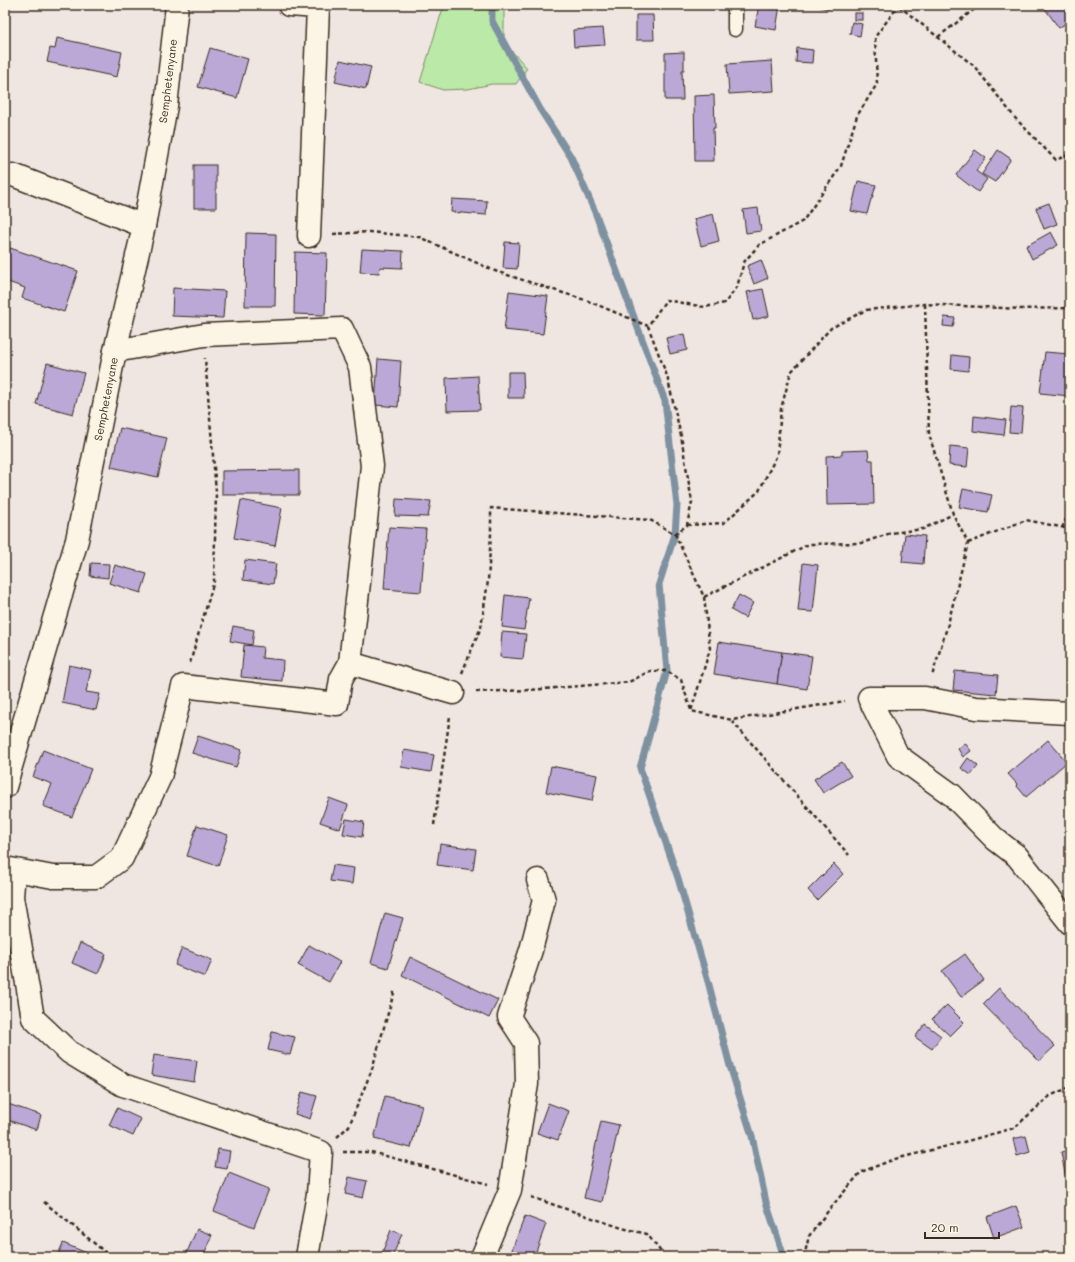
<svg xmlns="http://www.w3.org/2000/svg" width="1075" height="1262" font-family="Mali,sans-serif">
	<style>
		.green { fill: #bbe9a7; stroke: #7b8a62 }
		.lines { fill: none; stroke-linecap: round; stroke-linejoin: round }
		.stream { stroke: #7e91a0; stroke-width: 7 }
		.building { fill: #bba8d7; stroke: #3b2a1e }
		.service-casing { stroke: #3b2a1e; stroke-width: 17 }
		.minor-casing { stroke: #3b2a1e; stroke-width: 25 }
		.secondary-casing { stroke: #3b2a1e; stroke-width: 25 }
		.path { stroke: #3b2a1e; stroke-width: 2.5; stroke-dasharray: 4 3; stroke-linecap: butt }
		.service { stroke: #fcf5e5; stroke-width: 14 }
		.minor { stroke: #fcf5e5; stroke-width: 22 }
		.secondary { stroke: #fcf5e5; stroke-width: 22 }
		.labels { text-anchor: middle; stroke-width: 4; stroke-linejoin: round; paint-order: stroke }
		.street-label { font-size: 11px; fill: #3b2a1e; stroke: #fcf5e5 }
	</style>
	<rect width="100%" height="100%" fill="#efe6e2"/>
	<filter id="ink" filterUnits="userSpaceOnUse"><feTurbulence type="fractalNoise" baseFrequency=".025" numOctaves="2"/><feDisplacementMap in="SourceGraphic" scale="8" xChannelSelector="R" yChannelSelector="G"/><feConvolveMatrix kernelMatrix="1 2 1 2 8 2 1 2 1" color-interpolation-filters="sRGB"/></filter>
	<g filter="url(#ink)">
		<!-- green -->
		<path class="green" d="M444 5H504V42L527 68 516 84H492L468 89 443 90 420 82Z"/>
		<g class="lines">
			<!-- stream -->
			<path class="stream" d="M492 5V21L540 109 571 157 595 212 665 401 677 505 675 534 659 584 667 671 640 768 678 878 709 985 730 1066 752 1136 766 1202 784 1257"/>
		</g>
		<!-- building -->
		<g class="building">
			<path d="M5 5H10L5 31Z"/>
			<path d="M759 5H780L776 30 755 26Z"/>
			<path d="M820 5H829L828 9 820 7Z"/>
			<path d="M1044 5H1067L1070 9V20L1059 28 1043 6Z"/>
			<rect x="854" y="13" width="8" height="7"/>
			<path d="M636 15H653L654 40H636Z"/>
			<path d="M852 22 862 24 860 36 850 34Z"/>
			<path d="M603 28 605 45 574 47 573 30Z"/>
			<path d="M57 38 122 52 117 77 47 62 50 48 55 49Z"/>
			<path d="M210 48 248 59 237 98 198 87Z"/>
			<path d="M797 48 813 50 812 63 796 62Z"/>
			<path d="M684 52V70H682L683 100H665V53Z"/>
			<path d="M340 60 371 67 366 89 335 82Z"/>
			<path d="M772 61 774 91 729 94 727 64Z"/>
			<path d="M714 95 715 128H713L714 161H695L694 96Z"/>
			<path d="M975 150 986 158 976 171 987 179 978 192 956 175Z"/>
			<path d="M998 150 1011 159 995 182 982 174Z"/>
			<rect x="194" y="165" width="22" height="43"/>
			<path d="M858 181 876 185 872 199H871L867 214 851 211Z"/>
			<path d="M452 199 487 201 486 215 451 212Z"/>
			<path d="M1049 203 1057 224 1044 229 1036 208Z"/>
			<path d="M758 208 761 231 746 233 743 210Z"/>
			<path d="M713 214 719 241 701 246 694 219Z"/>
			<path d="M1051 232 1058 245 1032 259 1026 246Z"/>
			<path d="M246 233 276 234 275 306H245Z"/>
			<path d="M505 242 519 243 517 269 503 268Z"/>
			<path d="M10 248 78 271 64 312 22 298 25 288 5 281V262Z"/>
			<path d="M362 249 403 251 402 268 380 267 379 273 360 272Z"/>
			<path d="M295 252 327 253 325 315 294 314Z"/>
			<path d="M761 260 768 278 754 284 747 266Z"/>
			<path d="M173 288 225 291 223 318 172 316Z"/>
			<path d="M763 289 769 316 753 320 747 292Z"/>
			<path d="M509 291 548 296 543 334 504 330Z"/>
			<path d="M944 317 955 318 953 327 943 326Z"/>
			<path d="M684 334 687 350 670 354 666 338Z"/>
			<path d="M1045 352 1070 354V396L1040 393Z"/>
			<path d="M952 355 969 357 968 371 951 369Z"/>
			<path d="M378 359 401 361 398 407 375 405Z"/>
			<path d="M47 363 84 373 73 414 36 404Z"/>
			<path d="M508 372H523L524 398H508Z"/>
			<path d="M478 376 480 410 447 411 446 378Z"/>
			<path d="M1011 407 1023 408 1021 433 1009 432Z"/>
			<path d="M974 416 1006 420 1004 435 973 431Z"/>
			<path d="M120 428 167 438 158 477 111 467Z"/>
			<path d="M950 446 969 448 967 467 949 465Z"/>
			<path d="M868 450 869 460H873L874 504 827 505 826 456 842 455V451Z"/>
			<path d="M299 470V495H222V471Z"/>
			<path d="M963 489 992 495 988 512 959 507Z"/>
			<path d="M396 499 431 501 428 517 395 516Z"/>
			<path d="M241 500 282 508 275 546 234 538Z"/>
			<path d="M389 527 426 529 421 592 384 589Z"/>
			<path d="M905 534 925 536 923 564 902 562Z"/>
			<path d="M245 560 276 564 273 584 243 580Z"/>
			<path d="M91 563 109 564 108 578 90 576Z"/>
			<path d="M803 563 818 565 813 612 798 611Z"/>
			<path d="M115 565 147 574 141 593 109 583Z"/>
			<path d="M505 595 529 598 524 630 502 627Z"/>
			<path d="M739 595 753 603 745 618 731 610Z"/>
			<path d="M233 626 254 630 252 645 230 641Z"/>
			<path d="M502 632 526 634 523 659 500 657Z"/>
			<path d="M719 642 782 652 777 684 714 674Z"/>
			<path d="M244 645 263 647 262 658 283 660 282 681 241 677Z"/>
			<path d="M782 652 812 656 807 689 777 684Z"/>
			<path d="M69 665 91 670 86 692 100 694 96 710 62 703Z"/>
			<path d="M955 671 998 675 996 694 953 690Z"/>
			<path d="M198 736 242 750 236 767 192 753Z"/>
			<path d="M1048 740 1067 762 1026 797 1016 785 1017 784 1008 774Z"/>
			<path d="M965 743 971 751 963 757 958 749Z"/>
			<path d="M43 750 91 769 72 817 43 806 52 784 33 777Z"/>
			<path d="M404 750 434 755 431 772 401 767Z"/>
			<path d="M968 758 978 766 971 775 961 768Z"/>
			<path d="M842 762 851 776 823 793 814 779Z"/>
			<path d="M551 766 597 775 592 801 546 792Z"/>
			<path d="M329 798 348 805 340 829 320 822Z"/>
			<path d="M346 819 364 822 362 837 343 834Z"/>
			<path d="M197 825 228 835 218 866 187 856Z"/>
			<path d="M440 844 476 849 473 870 437 865Z"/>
			<path d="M834 864 843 874 817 900 808 890Z"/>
			<path d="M333 865 354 868 352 884 330 881Z"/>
			<path d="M385 913 403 918 388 968 371 963Z"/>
			<path d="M80 943 106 954 98 974 72 963Z"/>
			<path d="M309 945 340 962 329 982 298 965Z"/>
			<path d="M182 948 212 960 205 977 175 965Z"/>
			<path d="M965 954 984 980 961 997 942 971Z"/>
			<path d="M410 957 498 1000 489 1018 402 975Z"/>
			<path d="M999 988 1055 1046 1039 1061 983 1004Z"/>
			<path d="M947 1005 964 1022 950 1036 932 1019Z"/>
			<path d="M925 1024 941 1036 932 1049 915 1037Z"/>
			<path d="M272 1032 295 1037 290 1055 268 1050Z"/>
			<path d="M154 1055 197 1061 194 1082 151 1075Z"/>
			<path d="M302 1092 317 1096 310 1119 295 1114Z"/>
			<path d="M385 1096 422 1105 411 1148 374 1139Z"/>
			<path d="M548 1103 569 1111 558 1140 537 1133Z"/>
			<path d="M8 1104 41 1115 37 1130 5 1119V1114Z"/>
			<path d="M117 1108 141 1119 133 1136 109 1125Z"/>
			<path d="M601 1121 619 1125 602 1202 584 1198Z"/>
			<path d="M1026 1136 1030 1152 1017 1156 1013 1139Z"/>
			<path d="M218 1149 230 1151 227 1169 215 1167Z"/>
			<path d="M1070 1150V1201L1061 1152Z"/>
			<path d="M229 1173 269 1189 254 1227 214 1211Z"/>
			<path d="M349 1177 367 1181 363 1198 345 1194Z"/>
			<path d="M1016 1206 1024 1227 994 1238 987 1217Z"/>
			<path d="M525 1216 546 1224 534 1257H516L510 1255Z"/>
			<path d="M197 1229 212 1235 203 1257H185Z"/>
			<path d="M391 1230 402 1234 392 1257 382 1253Z"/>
			<path d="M63 1243 96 1257H57Z"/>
		</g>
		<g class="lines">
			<defs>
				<path id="service" d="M735 29V5"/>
				<g id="minor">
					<path d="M289 5 318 7 309 236"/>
					<path d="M13 175 144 226"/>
					<path d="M115 351 204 335 342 329 360 367 372 466 350 663"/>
					<path d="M1070 713 976 708 925 698H869L898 756 952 795 995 839 1017 856 1070 923"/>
					<path d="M5 868 53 877H96L122 858 160 777 183 686 337 704 341 679 350 663 453 693"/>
					<path d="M14 871 12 897 33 1018 69 1052 123 1085 321 1152 318 1194 307 1257"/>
					<path d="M482 1257 510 1190 527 1084 526 1043 509 1017 531 950 544 900 538 880"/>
				</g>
				<path id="secondary" d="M5 787 77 540 115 351 144 226 166 106 177 5"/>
			</defs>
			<!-- service casing -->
			<use href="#service" class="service-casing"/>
			<!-- minor casing -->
			<use href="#minor" class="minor-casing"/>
			<!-- secondary casing -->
			<use href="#secondary" class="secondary-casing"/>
			<!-- path -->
			<g class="path">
				<path d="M899 6 974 66 1016 119 1056 160 1070 154"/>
				<path d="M938 37 980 5"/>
				<path d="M333 234 369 232 419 237 495 271 588 301 648 326"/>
				<path d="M925 304 929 434 953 514 968 543 948 624 932 676"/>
				<path d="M687 525 724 523 759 491 777 455 781 409 791 372 831 328 866 310 925 304 1020 309 1070 308"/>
				<path d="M1062 528 1070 511"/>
				<path d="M675 534 687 525 692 502 681 436 667 376 648 326 666 300 705 307 725 303 737 287 744 262 759 245 803 221 841 166 857 116 877 84 875 37 899 5"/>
				<path d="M968 543 1026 520 1070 529"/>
				<path d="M704 597 710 649 691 711 732 720 845 701"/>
				<path d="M190 663 214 581 216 492 205 358"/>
				<path d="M462 673 481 627 488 581 491 534V508L650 520 675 534 704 597 809 544 862 543 891 533 923 529 953 514"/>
				<path d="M476 692 530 690 629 682 650 671H667L681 680 691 710"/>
				<path d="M732 721 849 855"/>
				<path d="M434 825 450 716"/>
				<path d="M337 1137 349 1126 372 1069 395 989"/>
				<path d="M343 1152H371L488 1184"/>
				<path d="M531 1197 622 1228 647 1234 665 1257"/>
				<path d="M44 1202 111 1257"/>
				<path d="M804 1257 809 1236 832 1206 861 1172 895 1159 960 1143 1014 1128 1050 1096 1070 1087"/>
			</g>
			<!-- service -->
			<use href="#service" class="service"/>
			<!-- minor -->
			<use href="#minor" class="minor"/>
			<!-- secondary -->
			<use href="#secondary" class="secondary"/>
		</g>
	</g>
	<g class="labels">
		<!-- street labels -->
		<g class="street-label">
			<text transform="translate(168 81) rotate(-83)" y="4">Semphetenyane</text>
			<text transform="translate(106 399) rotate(-79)" y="4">Semphetenyane</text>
		</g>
	</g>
	<!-- margin -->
	<rect width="1075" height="1262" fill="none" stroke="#fcf5e5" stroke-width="20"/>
	<rect x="10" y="10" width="1055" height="1242" fill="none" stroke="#3b2a1e" stroke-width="1.5" filter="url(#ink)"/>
	<!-- scale -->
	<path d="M925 1232v6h74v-6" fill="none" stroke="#3b2a1e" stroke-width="2"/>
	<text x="931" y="1232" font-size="12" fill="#3b2a1e" stroke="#fcf5e5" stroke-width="3" paint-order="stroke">20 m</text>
</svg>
